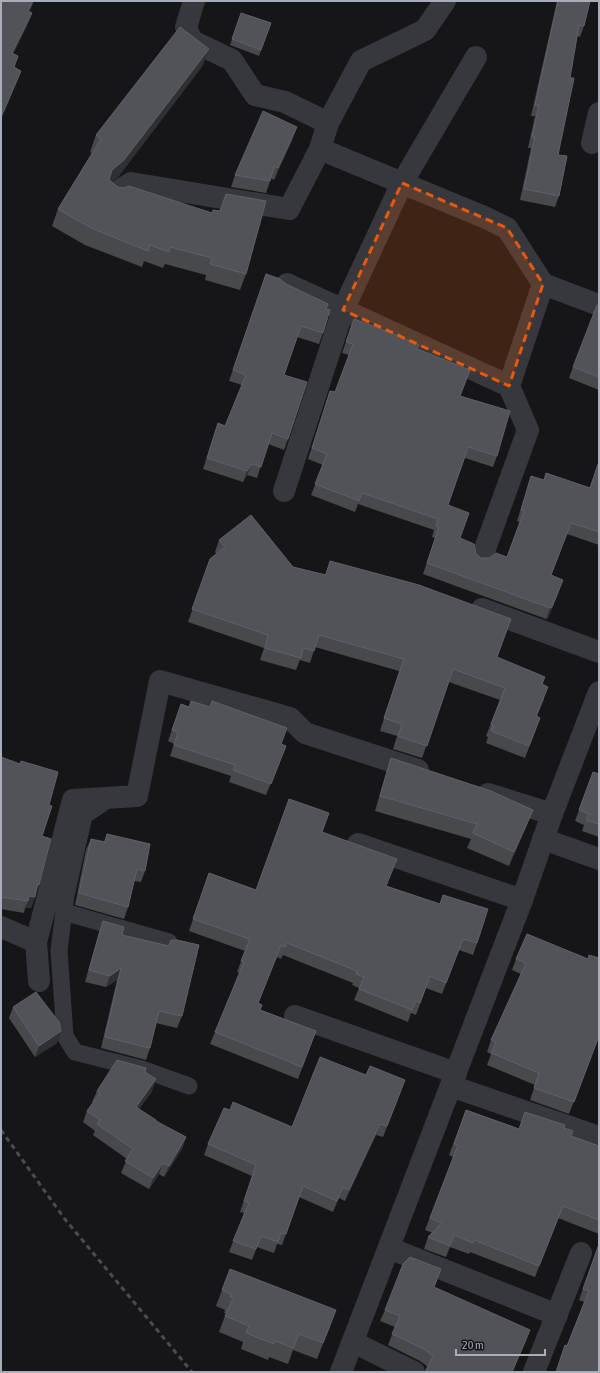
<svg xmlns="http://www.w3.org/2000/svg" width="600" height="1373" font-family="'Asap Condensed',sans-serif">
	<style>
		.lines { fill: none; stroke-linecap: round; stroke-linejoin: round }
		.service { stroke: #37383d; stroke-width: 17 }
		.minor { stroke: #37383d; stroke-width: 22 }
		.rail { stroke: #4a4c52; stroke-width: 3; stroke-dasharray: 5 4; stroke-linecap: butt }
		.wall { fill: #47494d }
		.shaded-wall { fill: #2f3033 }
		.building { fill: #525359; stroke: #5f6168 }
		.marked { fill: #e8590c; fill-opacity: 0.2; stroke: #e8590c; stroke-width: 3; stroke-dasharray: 8 5; stroke-linejoin: round }
	</style>
	<rect width="100%" height="100%" fill="#161618"/>
	<g class="lines">
		<!-- service -->
		<g class="service">
			<path d="M110 798 84 816 66 895 59 950 65 1036 75 1052 142 1069 189 1086"/>
			<path d="M64 912 169 942"/>
		</g>
		<!-- minor -->
		<g class="minor">
			<path d="M194 1 186 27 192 41 232 60 255 95 285 102 328 123"/>
			<path d="M592 143 599 113"/>
			<path d="M320 149 484 217 507 228 543 284 599 305"/>
			<path d="M117 192 131 183 289 209 320 149 328 123 361 61 425 30 445 1"/>
			<path d="M287 284 509 386 543 284"/>
			<path d="M284 491 343 310 402 183 476 57"/>
			<path d="M482 557 528 430 509 386"/>
			<path d="M482 609 599 652"/>
			<path d="M488 794 552 814"/>
			<path d="M543 839 599 859"/>
			<path d="M358 844 522 900"/>
			<path d="M1 927 36 942"/>
			<path d="M39 981 36 942 73 800 137 796 160 681 290 718 305 733 418 770"/>
			<path d="M295 1016 456 1073"/>
			<path d="M451 1086 599 1137"/>
			<path d="M389 1248 557 1315"/>
			<path d="M353 1342 414 1372"/>
			<path d="M341 1372 522 900 552 814 599 692"/>
			<path d="M534 1372 581 1253"/>
		</g>
		<!-- rail -->
		<path class="rail" d="M1 1130 64 1218 192 1372"/>
	</g>
	<!-- wall -->
	<g class="wall">
		<path d="M557 1H590L584 26 580 37 577 36 570 78 558 155 559 196 555 207 520 200 531 148H528L535 116H531Z"/>
		<path d="M241 13 271 23 259 56 230 45Z"/>
		<path d="M203 65 118 177 111 182 118 187 212 213 213 210 220 211 226 194 246 274 240 290 205 280 206 275 165 264 163 268 144 261 142 267 85 245 52 226 58 209 92 153 90 152 96 135Z"/>
		<path d="M293 138 274 180 271 178 266 193 231 187 235 175Z"/>
		<path d="M266 274 286 284 326 309 323 333 319 344 297 337 284 375 288 439 284 450 268 444 257 478 247 475 243 482 203 469 218 423 225 426 242 385 229 381Z"/>
		<path d="M599 305V390L569 378 573 367Z"/>
		<path d="M354 319 417 349 466 381 460 396 497 456 493 467 465 458 448 505 460 538 476 554 481 558H489L507 557 520 522 517 521 531 476 544 480 590 488 598 464H599V545L567 534 551 575 559 591 548 618 546 619 423 574 435 538 432 537 434 530 358 504 355 512 311 495 323 465 308 459 330 391 335 392 349 355 342 353Z"/>
		<path d="M219 540 293 567 325 575 330 561 497 657 542 684 544 699 537 716 540 718 525 758 486 743 488 737 486 736 500 700 449 682 422 758 393 749 397 736 380 731 399 671 315 647 310 663 300 660 296 670 260 660 264 648 188 622 210 559 216 554 215 552Z"/>
		<path d="M181 704 286 746 266 795 229 782 231 776 170 756 174 744 168 741Z"/>
		<path d="M1 757 49 805 42 836 39 885 31 908H25L24 913 1 909Z"/>
		<path d="M391 758 533 810 527 825 509 866 467 848 471 839 375 811 386 773Z"/>
		<path d="M593 772 599 774V837L582 831 584 825 575 821Z"/>
		<path d="M322 832 387 886 477 943 473 955 459 950 442 994 426 988 416 1015 411 1013 408 1022 354 1000 359 988 352 985 353 983 283 955 281 959 277 957 258 1004 261 1010 316 1031 298 1079 210 1044 215 1032 240 973 237 972 245 951 189 931 209 873 256 890Z"/>
		<path d="M107 834 145 871 141 882 134 881 128 907 124 919 75 905 86 850 91 839 104 842Z"/>
		<path d="M103 921 122 935 169 946 171 940 182 1016 177 1028 156 1023 150 1048 146 1060 101 1048 117 980 106 987 85 982 99 932Z"/>
		<path d="M527 934 599 1036 569 1114 530 1100 535 1085 487 1065 491 1054 487 1052 491 1040 521 974 512 970 516 959Z"/>
		<path d="M13 1007 57 1043 35 1057 9 1018Z"/>
		<path d="M145 1072 152 1091 139 1109 156 1121 186 1137 182 1149 164 1177 159 1174 149 1189 121 1173 127 1159 93 1135 95 1131 83 1122 87 1111 93 1102H92L97 1091Z"/>
		<path d="M401 1091 383 1137 376 1135 345 1201 339 1198 333 1212 299 1197 282 1245 277 1244 274 1253 257 1247 252 1260 229 1252 244 1213 240 1212 252 1176 204 1155 208 1144 230 1110 292 1127Z"/>
		<path d="M466 1110 519 1129 564 1128 571 1136 599 1146V1234L558 1218 535 1277 470 1252 469 1254 450 1247 446 1257 424 1249 428 1237 433 1233 425 1230 453 1157 449 1155Z"/>
		<path d="M599 1244V1372H556L565 1345 567 1346 584 1302 579 1300Z"/>
		<path d="M434 1287 526 1341 512 1372H425L428 1367 420 1361 388 1345 395 1327 380 1321 385 1310Z"/>
		<path d="M222 1290 330 1326 317 1359 293 1350 288 1364 269 1357 268 1360 241 1349 243 1342 219 1332 226 1313H224L225 1310 216 1306Z"/>
	</g>
	<!-- shaded-wall -->
	<g class="shaded-wall">
		<path d="M33 1H34L31 9 23 24 28 11Z"/>
		<path d="M32 13 27 26 7 67 12 53Z"/>
		<path d="M209 49 203 65 118 177 106 186 112 170Z"/>
		<path d="M21 71 16 84 1 120V117Z"/>
		<path d="M297 127 293 138 274 180 278 168Z"/>
		<path d="M252 464 247 475 243 482 247 471Z"/>
		<path d="M563 580 548 618 546 619 550 608Z"/>
		<path d="M533 810 527 825 509 866 514 852Z"/>
		<path d="M29 896 35 897 31 908H25L28 901Z"/>
		<path d="M121 968 117 980 106 987 110 976Z"/>
		<path d="M61 1031 57 1043 35 1057 39 1046Z"/>
		<path d="M156 1079 152 1091 132 1118 136 1107Z"/>
		<path d="M380 1124 376 1135 345 1201 349 1190Z"/>
		<path d="M186 1137 182 1149 164 1177 169 1166Z"/>
		<path d="M163 1163 159 1174 149 1189 153 1178Z"/>
		<path d="M343 1187 339 1198 333 1212 337 1201Z"/>
		<path d="M336 1310 330 1326 317 1359 323 1343Z"/>
		<path d="M530 1330 526 1341 512 1372Z"/>
	</g>
	<!-- building -->
	<g class="building">
		<path d="M1 1H33L28 11 32 13 12 53 18 56 14 67 21 71 1 117Z"/>
		<path d="M558 1H590L584 26 579 25 570 78H574L558 155 567 156 559 196 524 189 535 137H532L539 105H535Z"/>
		<path d="M241 13 271 23 261 50 232 39Z"/>
		<path d="M180 27 209 49 124 160 112 170 109 180 118 187 124 188 129 186 212 213 213 210 220 211 226 194 266 201 246 274 210 264 212 258 170 247 169 252 150 245 148 251 91 228 58 209 101 139 96 135Z"/>
		<path d="M263 111 297 127 278 168 274 166 270 181 235 175Z"/>
		<path d="M266 274 280 279 286 284 328 304 326 309 330 310 323 333 301 326 284 375 307 382 288 439 272 433 261 467 252 464 247 471 207 458 218 423 225 426 246 375 233 370Z"/>
		<path d="M597 305H599V377L573 367Z"/>
		<path d="M354 319 389 332 419 345 417 349 470 370 460 396 510 411 497 456 468 447 448 505 469 513 460 538 474 544 476 554 481 558H489L496 553 507 557 524 511 521 510 531 476 544 480 546 473 590 488 598 464H599V532L571 523 551 575 563 580 552 607 550 608 427 563 439 527 436 526 438 519 362 493 359 501 315 484 327 454 312 448 330 391 335 392 353 344 346 342Z"/>
		<path d="M251 515 293 567 326 575 330 561 419 585 511 619 497 657 545 677 542 684 548 687 536 716 540 718 529 746 491 731 493 725 491 724 505 688 453 669 427 746 398 736 402 724 384 718 404 659 319 635 314 651 303 648 301 658 265 648 268 635 192 609 210 559 225 547 219 540Z"/>
		<path d="M191 701 210 707 212 701 287 728 281 744 286 746 271 784 233 770 235 765 174 745 178 732 172 730 181 704 189 707Z"/>
		<path d="M1 757 20 764 21 761 58 772 49 805 52 806 42 836 51 839 39 885 37 884 35 897 29 896 28 901 1 897Z"/>
		<path d="M391 758 491 791 533 810 514 852 473 833 477 824 380 796Z"/>
		<path d="M593 772 599 774V824L586 820 589 814 579 810Z"/>
		<path d="M289 799 329 813 322 832 397 859 386 886 440 904 443 895 488 909 477 943 463 939 446 983 430 976 420 1003 416 1001 412 1010 359 989 364 977 356 974 357 971 287 943 285 947 281 945 258 1003 262 1005 260 1010 316 1031 302 1067 215 1032 244 962 241 961 250 939 193 919 209 873 256 890Z"/>
		<path d="M107 834 150 844 145 871 137 869 128 907 79 893 91 839 105 842Z"/>
		<path d="M103 921 124 927 122 935 169 946 171 940H177L199 945 182 1016 159 1011 150 1048 105 1037 121 968 110 976 89 970Z"/>
		<path d="M527 934 588 959 589 955 599 958V1036L574 1102 534 1088 539 1073 491 1053 496 1043 491 1040 526 963 516 959Z"/>
		<path d="M36 992 59 1022 61 1031 39 1046 13 1007Z"/>
		<path d="M320 1057 366 1075 370 1066 405 1080 387 1126 380 1124 349 1190 343 1187 337 1201 303 1186 286 1234 281 1233 278 1242 261 1236 256 1249 233 1241 249 1203 244 1201 256 1165 208 1144 224 1108 230 1110 233 1102 292 1127Z"/>
		<path d="M117 1060 146 1068 145 1072 156 1079 136 1107 156 1120V1121L186 1137 169 1166 163 1163 153 1178 125 1161 133 1149 97 1124 100 1120 87 1111 100 1093 97 1091Z"/>
		<path d="M466 1110 519 1129 525 1112 565 1125 564 1128 573 1131 571 1136 599 1146V1220L563 1206 539 1266 474 1240 473 1243 454 1235 450 1246 428 1237 442 1223 430 1218 458 1145 454 1144Z"/>
		<path d="M599 1244V1372H556L565 1345 567 1346 589 1291 583 1289Z"/>
		<path d="M410 1257 441 1269 434 1287 530 1330 512 1372H425L433 1356 424 1349 392 1334 400 1316 385 1310 403 1264Z"/>
		<path d="M230 1269 336 1310 323 1343 299 1334 293 1348 275 1341 274 1344 246 1333 249 1326 225 1316 233 1298 230 1297 231 1294 222 1290Z"/>
	</g>
	<!-- marked area -->
	<path class="marked" d="M402 183 507 228 543 284 509 386 343 310Z"/>
	<!-- border -->
	<rect width="600" height="1373" fill="none" stroke="#a8adb8" stroke-width="4"/>
	<!-- scale -->
	<path d="M456 1349v6h89v-6" fill="none" stroke="#a8adb8" stroke-width="2"/>
	<text x="462" y="1349" font-size="12" fill="#a8adb8" stroke="#111113" stroke-width="3" paint-order="stroke">20 m</text>
</svg>
